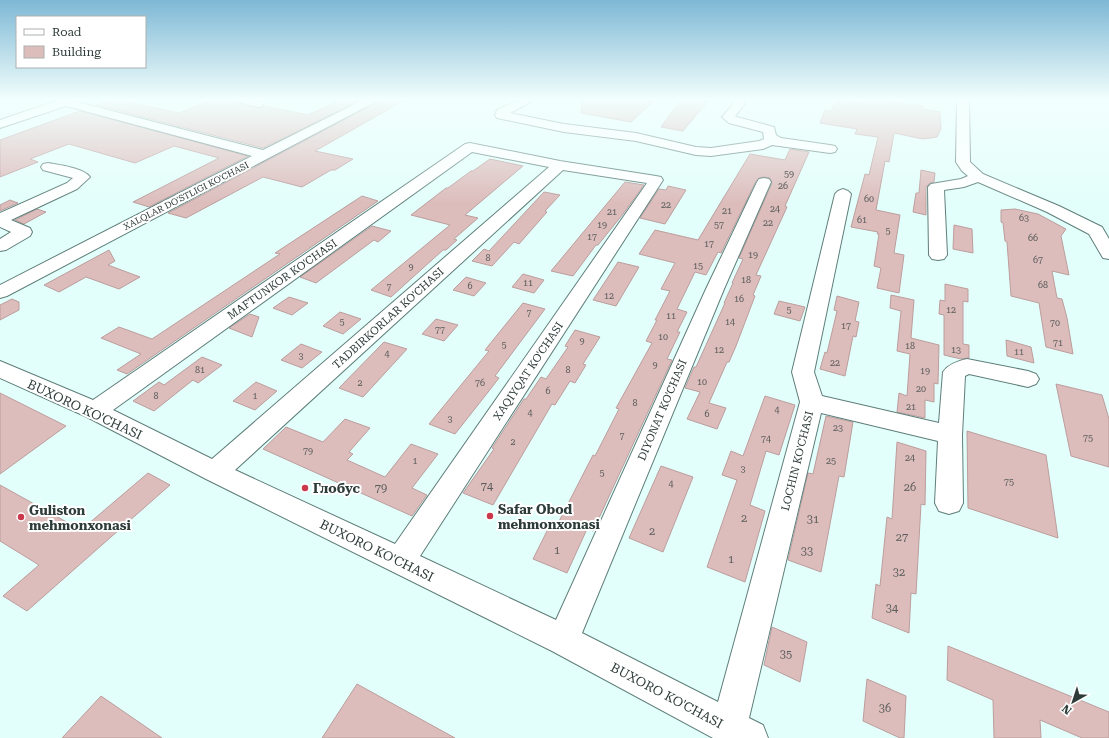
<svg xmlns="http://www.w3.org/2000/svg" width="1109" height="738" font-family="'Roboto Serif',serif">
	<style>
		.building { fill: #dcbdbc; stroke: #bc9d9d }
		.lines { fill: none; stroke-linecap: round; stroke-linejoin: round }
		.minor-casing { stroke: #5e7e7a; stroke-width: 2 }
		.minor { fill: #fff; fill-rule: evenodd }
		.poi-dot { fill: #c9394b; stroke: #fff; stroke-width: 1.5 }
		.labels { text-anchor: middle; stroke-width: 4; stroke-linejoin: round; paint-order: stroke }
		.number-label { font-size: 9px; fill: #595c5a }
		.far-street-label { font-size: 9px; fill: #2d3b39; stroke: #fff }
		.street-label { font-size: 11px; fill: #2d3b39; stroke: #fff }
		.near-number-label { font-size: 11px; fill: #595c5a }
		.near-street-label { font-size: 13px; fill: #2d3b39; stroke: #fff }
		.near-poi-label { font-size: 13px; font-weight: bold; fill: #2d3b39; stroke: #fff; text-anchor: start }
	</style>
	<rect width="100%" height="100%" fill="#e3fffb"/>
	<!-- building -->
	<g class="building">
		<path d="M112 100H119L179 113 211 100H236L239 103 258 108 264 106 308 115 340 100H360L263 148 96 105Z"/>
		<path d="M378 100H405L315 151 353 159 335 170H331L302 187 263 177 186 218 168 213 376 103Z"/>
		<path d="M582 100H655L631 122 581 113Z"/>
		<path d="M681 100H709L683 131 661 127Z"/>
		<path d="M836 100 862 103 863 100H878L923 106 922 109 940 112 941 129 937 137 923 139 894 133 889 162 885 161 876 210 900 215 894 253 904 255 899 293 877 288 881 268 874 266 879 234H877L878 232 851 227 865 174 869 175 878 137 855 134 857 129 820 123 825 110 831 111Z"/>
		<path d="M80 111 248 156 149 207 133 202 219 158 174 146 135 163 69 144 30 159 38 162 0 177V140Z"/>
		<path d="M790 149 809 152 785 206 787 207 756 275 761 276 753 295 755 296 736 346 729 362H727L709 403 726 408 717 429 687 419 700 392 685 388 694 367H696L725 303H724L733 283H732L743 259 739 258 772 183 770 178 764 177 759 178 756 181 721 253 718 252 706 275 695 272 677 309 687 312 677 332H680L667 359 672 360 593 531 587 529 567 573 533 559 548 529 554 531 593 455 595 456 619 409 616 408 652 343 646 341 657 320H655L670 291 661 289 675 263 639 254 655 230 698 240 750 154 785 160Z"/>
		<path d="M490 159 523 166 465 215 478 218 454 239 457 240 446 250H443L391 297 371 290 450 225 411 215 446 188H448L471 171H473Z"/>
		<path d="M921 170 935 173 934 182 930 183 926 187V215L913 212 916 193H919Z"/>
		<path d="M625 182 644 185 623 214 598 245H596L573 276 551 271Z"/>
		<path d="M668 186 686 190 665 224 640 218 659 189 666 190Z"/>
		<path d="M544 192 560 195 545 211 547 212 519 244 514 242 492 266 472 261 484 249 489 251Z"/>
		<path d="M362 196 378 201 127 374 117 370 141 354 101 338 119 327 152 339 280 254 275 253Z"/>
		<path d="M10 200 18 203 0 211V205Z"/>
		<path d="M37 209 46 212 24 224 15 220Z"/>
		<path d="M1015 209 1038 214 1066 229 1061 236 1069 275 1052 271 1057 298 1062 299 1067 318 1073 354 1046 347 1039 303 1011 296 1007 242 1005 241 1003 223 1001 222V210Z"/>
		<path d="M954 225 972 229 973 253 953 249Z"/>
		<path d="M372 226 391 231 378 242 374 240 316 283 300 277Z"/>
		<path d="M109 250 115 261 108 265 140 277 119 289 86 277 59 292 44 285Z"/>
		<path d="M618 262 639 267 616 306 593 300Z"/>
		<path d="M523 274 544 280 534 293 512 287Z"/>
		<path d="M466 277 486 283 474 296 453 290Z"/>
		<path d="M945 284 968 289V302L963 301V344L969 345V358L961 359 944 355V315L939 314 940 300 945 301Z"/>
		<path d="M891 295 914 300 911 338 939 345 938 384 934 383V402L925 400V418L897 412 899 393 907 396 910 354 897 351 901 311 890 308Z"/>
		<path d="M837 296 859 302 855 321 859 322 856 337 853 336 845 376 820 369 825 352 827 353 837 311 834 310Z"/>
		<path d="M289 297 308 303 292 315 273 308Z"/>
		<path d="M12 299 19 302V310L0 320V305Z"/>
		<path d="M779 301 805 307 800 321 774 314Z"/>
		<path d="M523 303 545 309 495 376 499 378 485 396 455 434 429 424 489 351 485 350Z"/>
		<path d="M340 312 361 319 343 334 323 326Z"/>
		<path d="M250 314 259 317 252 337 229 328Z"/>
		<path d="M436 319 458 325 444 341 422 334Z"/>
		<path d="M575 330 600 337 583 364 586 365 575 383 570 381 555 405 552 404 493 505 463 493 494 449 492 448 524 399H526L541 377 546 379 568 347 565 346Z"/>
		<path d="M1006 340 1031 347 1034 363 1007 356Z"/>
		<path d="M384 342 407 349 363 397 339 388Z"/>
		<path d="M301 344 322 352 302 368 281 360Z"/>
		<path d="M202 357 222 365 198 383 193 380 154 411 133 401 159 382 164 385Z"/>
		<path d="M256 382 277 391 255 410 233 401Z"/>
		<path d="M1056 384 1102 395 1109 419V467L1071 456Z"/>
		<path d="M0 393 66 426 0 474Z"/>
		<path d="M765 396 795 405 779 455 766 451 750 505 765 511 745 582 707 567 737 480 722 475 731 451 743 456Z"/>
		<path d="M826 416 853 422 844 477 839 476 821 572 788 560 808 473 813 474Z"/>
		<path d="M345 419 370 428 349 452 353 454 347 460 385 477 411 444 438 454 412 488 427 495 412 516 263 449 286 427 323 442Z"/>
		<path d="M967 431 1046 455 1058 538 968 508Z"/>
		<path d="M897 442 926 451 925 505 921 504 916 594 911 593 909 633 872 618 876 584 880 586 887 517 892 519Z"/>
		<path d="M661 466 693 477 663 552 629 538Z"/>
		<path d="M148 473 170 485 27 611 3 596 39 565 0 541V485L81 530Z"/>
		<path d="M772 627 807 642 800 682 764 665Z"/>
		<path d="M948 646 1109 712V738H1082L1040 720 1041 738H994L993 700 947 680Z"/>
		<path d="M867 679 906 696 904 738H900L863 721Z"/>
		<path d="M357 684 455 738H322Z"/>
		<path d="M101 696 162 738H62Z"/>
	</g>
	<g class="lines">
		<defs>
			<g id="minor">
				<path d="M59 100H78L77 102 263 150 363 100H377L375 102 7 296 0 298V285L252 156 66 106 0 128V120Z"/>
				<path d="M237 100H259L264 103 262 106 258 107 239 102Z"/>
				<path d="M519 100H533L531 102 510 113 564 124 636 133 696 147 711 148 759 141 764 139 763 132 729 123 722 117 733 104 731 100H743L745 104 735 116 737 117 774 127 776 135 781 138 830 145 835 146 837 149 835 152 830 153 772 145 763 149 711 156 696 155 636 141 564 132 497 118 495 115 497 110Z"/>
				<path d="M957 100H969L970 162 983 174 1059 206 1102 227 1109 239V259L1103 258 1089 234 1047 212 978 182 964 187 944 190 947 255 944 259 938 260 932 259 929 255 928 187 931 184 961 179 968 176 962 171 956 162Z"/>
				<path d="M470 143 560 161 656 176 661 177 663 180 420 556 556 620 706 289 757 182 759 179 764 178 769 179 771 182 724 289 582 633 718 702 800 402 792 372 835 194 838 191 843 189 848 191 851 194 814 372 822 396 939 423 943 372C948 364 958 361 967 359L1028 371 1036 374 1039 379 1036 384 1028 387 969 374 965 376 962 435 963 503 959 511 949 514 939 511 935 503 938 441 821 413 749 718 763 725 768 738H713L552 651 206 479 87 417 0 378V361L93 400 465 144ZM472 152 549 167 212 459 113 410ZM563 170 647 183 395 544 235 470Z"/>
				<path d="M48 163C59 165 84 168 90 177L77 189 11 220 30 228 32 232 30 236 6 250 0 251V239L11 232 0 227V213L67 183 73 178 43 170 41 167 43 164Z"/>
			</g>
		</defs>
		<!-- minor casing -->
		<use href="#minor" class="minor-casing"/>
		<!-- minor -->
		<use href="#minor" class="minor"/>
	</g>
	<!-- sky -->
	<linearGradient id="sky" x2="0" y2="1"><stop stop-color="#7eb8d5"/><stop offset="0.49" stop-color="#f2fffd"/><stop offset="1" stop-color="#f2fffd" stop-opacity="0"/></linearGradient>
	<rect width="1109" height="203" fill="url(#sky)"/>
	<!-- markers -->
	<g class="poi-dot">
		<circle cx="305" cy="488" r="4"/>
		<circle cx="490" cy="516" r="4"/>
		<circle cx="21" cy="517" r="4"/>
	</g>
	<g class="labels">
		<!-- number labels -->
		<g class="number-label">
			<text x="789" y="177">59</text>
			<text x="783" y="189">26</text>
			<text x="869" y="202">60</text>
			<text x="666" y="208">22</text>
			<text x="775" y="212">24</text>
			<text x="727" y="214">21</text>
			<text x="612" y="215">21</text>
			<text x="1024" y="221">63</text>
			<text x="862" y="223">61</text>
			<text x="768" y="226">22</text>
			<text x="602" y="228">19</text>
			<text x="719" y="228">57</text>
			<text x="888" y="234">5</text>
			<text x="592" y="240">17</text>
			<text x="1033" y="241">66</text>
			<text x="709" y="247">17</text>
			<text x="753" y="258">19</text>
			<text x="488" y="261">8</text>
			<text x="1038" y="263">67</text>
			<text x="698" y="269">15</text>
			<text x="411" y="270">9</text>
			<text x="746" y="283">18</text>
			<text x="528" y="286">11</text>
			<text x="1043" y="288">68</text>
			<text x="470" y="289">6</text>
			<text x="389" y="290">7</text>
			<text x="609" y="299">12</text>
			<text x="739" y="302">16</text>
			<text x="789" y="313">5</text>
			<text x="951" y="313">12</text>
			<text x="529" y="316">7</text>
			<text x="671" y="319">11</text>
			<text x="342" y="325">5</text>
			<text x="730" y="325">14</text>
			<text x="1055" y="326">70</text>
			<text x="846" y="329">17</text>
			<text x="440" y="333">77</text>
			<text x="663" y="340">10</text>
			<text x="582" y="344">9</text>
			<text x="1058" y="346">71</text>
			<text x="504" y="348">5</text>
			<text x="910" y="349">18</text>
			<text x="719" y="353">12</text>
			<text x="956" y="353">13</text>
			<text x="1019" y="355">11</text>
			<text x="387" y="357">4</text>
			<text x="301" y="359">3</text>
			<text x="835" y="366">22</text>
			<text x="655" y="368">9</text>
			<text x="200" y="373">81</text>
			<text x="568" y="373">8</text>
			<text x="925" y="374">19</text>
			<text x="702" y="385">10</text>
			<text x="360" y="386">2</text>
			<text x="480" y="386">76</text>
			<text x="921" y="392">20</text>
			<text x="548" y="394">6</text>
			<text x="156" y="399">8</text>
			<text x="255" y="399">1</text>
			<text x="635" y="406">8</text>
			<text x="911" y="410">21</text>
			<text x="777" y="413">4</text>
			<text x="530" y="416">4</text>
			<text x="707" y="417">6</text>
			<text x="450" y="422">3</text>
			<text x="838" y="431">23</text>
			<text x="622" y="439">7</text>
			<text x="1088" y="441">75</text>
			<text x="766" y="442">74</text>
			<text x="513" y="445">2</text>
			<text x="308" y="454">79</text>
			<text x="910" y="461">24</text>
			<text x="415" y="464">1</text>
			<text x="831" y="464">25</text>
			<text x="743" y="472">3</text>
			<text x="602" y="476">5</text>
			<text x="1009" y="485">75</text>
			<text x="671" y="487">4</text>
		</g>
		<!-- far-street labels -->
		<g class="far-street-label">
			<text transform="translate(186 196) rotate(-27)" y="3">XALQLAR DO'STLIGI KO'CHASI</text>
		</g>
		<!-- street labels -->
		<g class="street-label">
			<text transform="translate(282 279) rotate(-35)" y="4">MAFTUNKOR KO'CHASI</text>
			<text transform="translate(388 318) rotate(-42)" y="4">TADBIRKORLAR KO'CHASI</text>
			<text transform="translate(528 371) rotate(-56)" y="4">XAQIYQAT KO'CHASI</text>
			<text transform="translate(662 410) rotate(-67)" y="4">DIYONAT KO'CHASI</text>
			<text transform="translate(797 461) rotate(-76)" y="4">LOCHIN KO'CHASI</text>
		</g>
		<!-- near-number labels -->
		<g class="near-number-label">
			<text x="487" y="490">74</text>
			<text x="910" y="491">26</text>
			<text x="381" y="492">79</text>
			<text x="744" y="522">2</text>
			<text x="813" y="523">31</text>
			<text x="652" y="535">2</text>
			<text x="902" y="541">27</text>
			<text x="557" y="554">1</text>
			<text x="807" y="555">33</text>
			<text x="731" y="563">1</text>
			<text x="899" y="576">32</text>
			<text x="892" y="612">34</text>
			<text x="786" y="658">35</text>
			<text x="885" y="712">36</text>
		</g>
		<!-- near-street labels -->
		<g class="near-street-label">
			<text transform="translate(85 409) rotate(25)" y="5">BUXORO KO'CHASI</text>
			<text transform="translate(377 550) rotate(26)" y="5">BUXORO KO'CHASI</text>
			<text transform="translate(667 695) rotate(28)" y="5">BUXORO KO'CHASI</text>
		</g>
		<!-- near-poi labels -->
		<g class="near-poi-label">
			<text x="313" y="493">Глобус</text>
			<text x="498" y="514">Safar Obod<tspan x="498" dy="15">mehmonxonasi</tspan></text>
			<text x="29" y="515">Guliston<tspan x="29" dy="15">mehmonxonasi</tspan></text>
		</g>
	</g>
	<!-- legend -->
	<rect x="16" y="16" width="130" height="52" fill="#ffffff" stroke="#abb1b0"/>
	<rect x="24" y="29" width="20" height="6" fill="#ffffff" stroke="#abb1b0"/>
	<text x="52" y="36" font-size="12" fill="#2d3b39">Road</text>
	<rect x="24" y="46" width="20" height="12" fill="#dcbdbc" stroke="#abb1b0"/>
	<text x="52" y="56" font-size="12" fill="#2d3b39">Building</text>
	<!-- north arrow -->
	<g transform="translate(1073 702) rotate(219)" stroke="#ffffff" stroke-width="3" paint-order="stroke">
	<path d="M0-3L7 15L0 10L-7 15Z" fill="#2d3b39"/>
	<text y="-6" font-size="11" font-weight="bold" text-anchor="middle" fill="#2d3b39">N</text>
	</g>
</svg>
